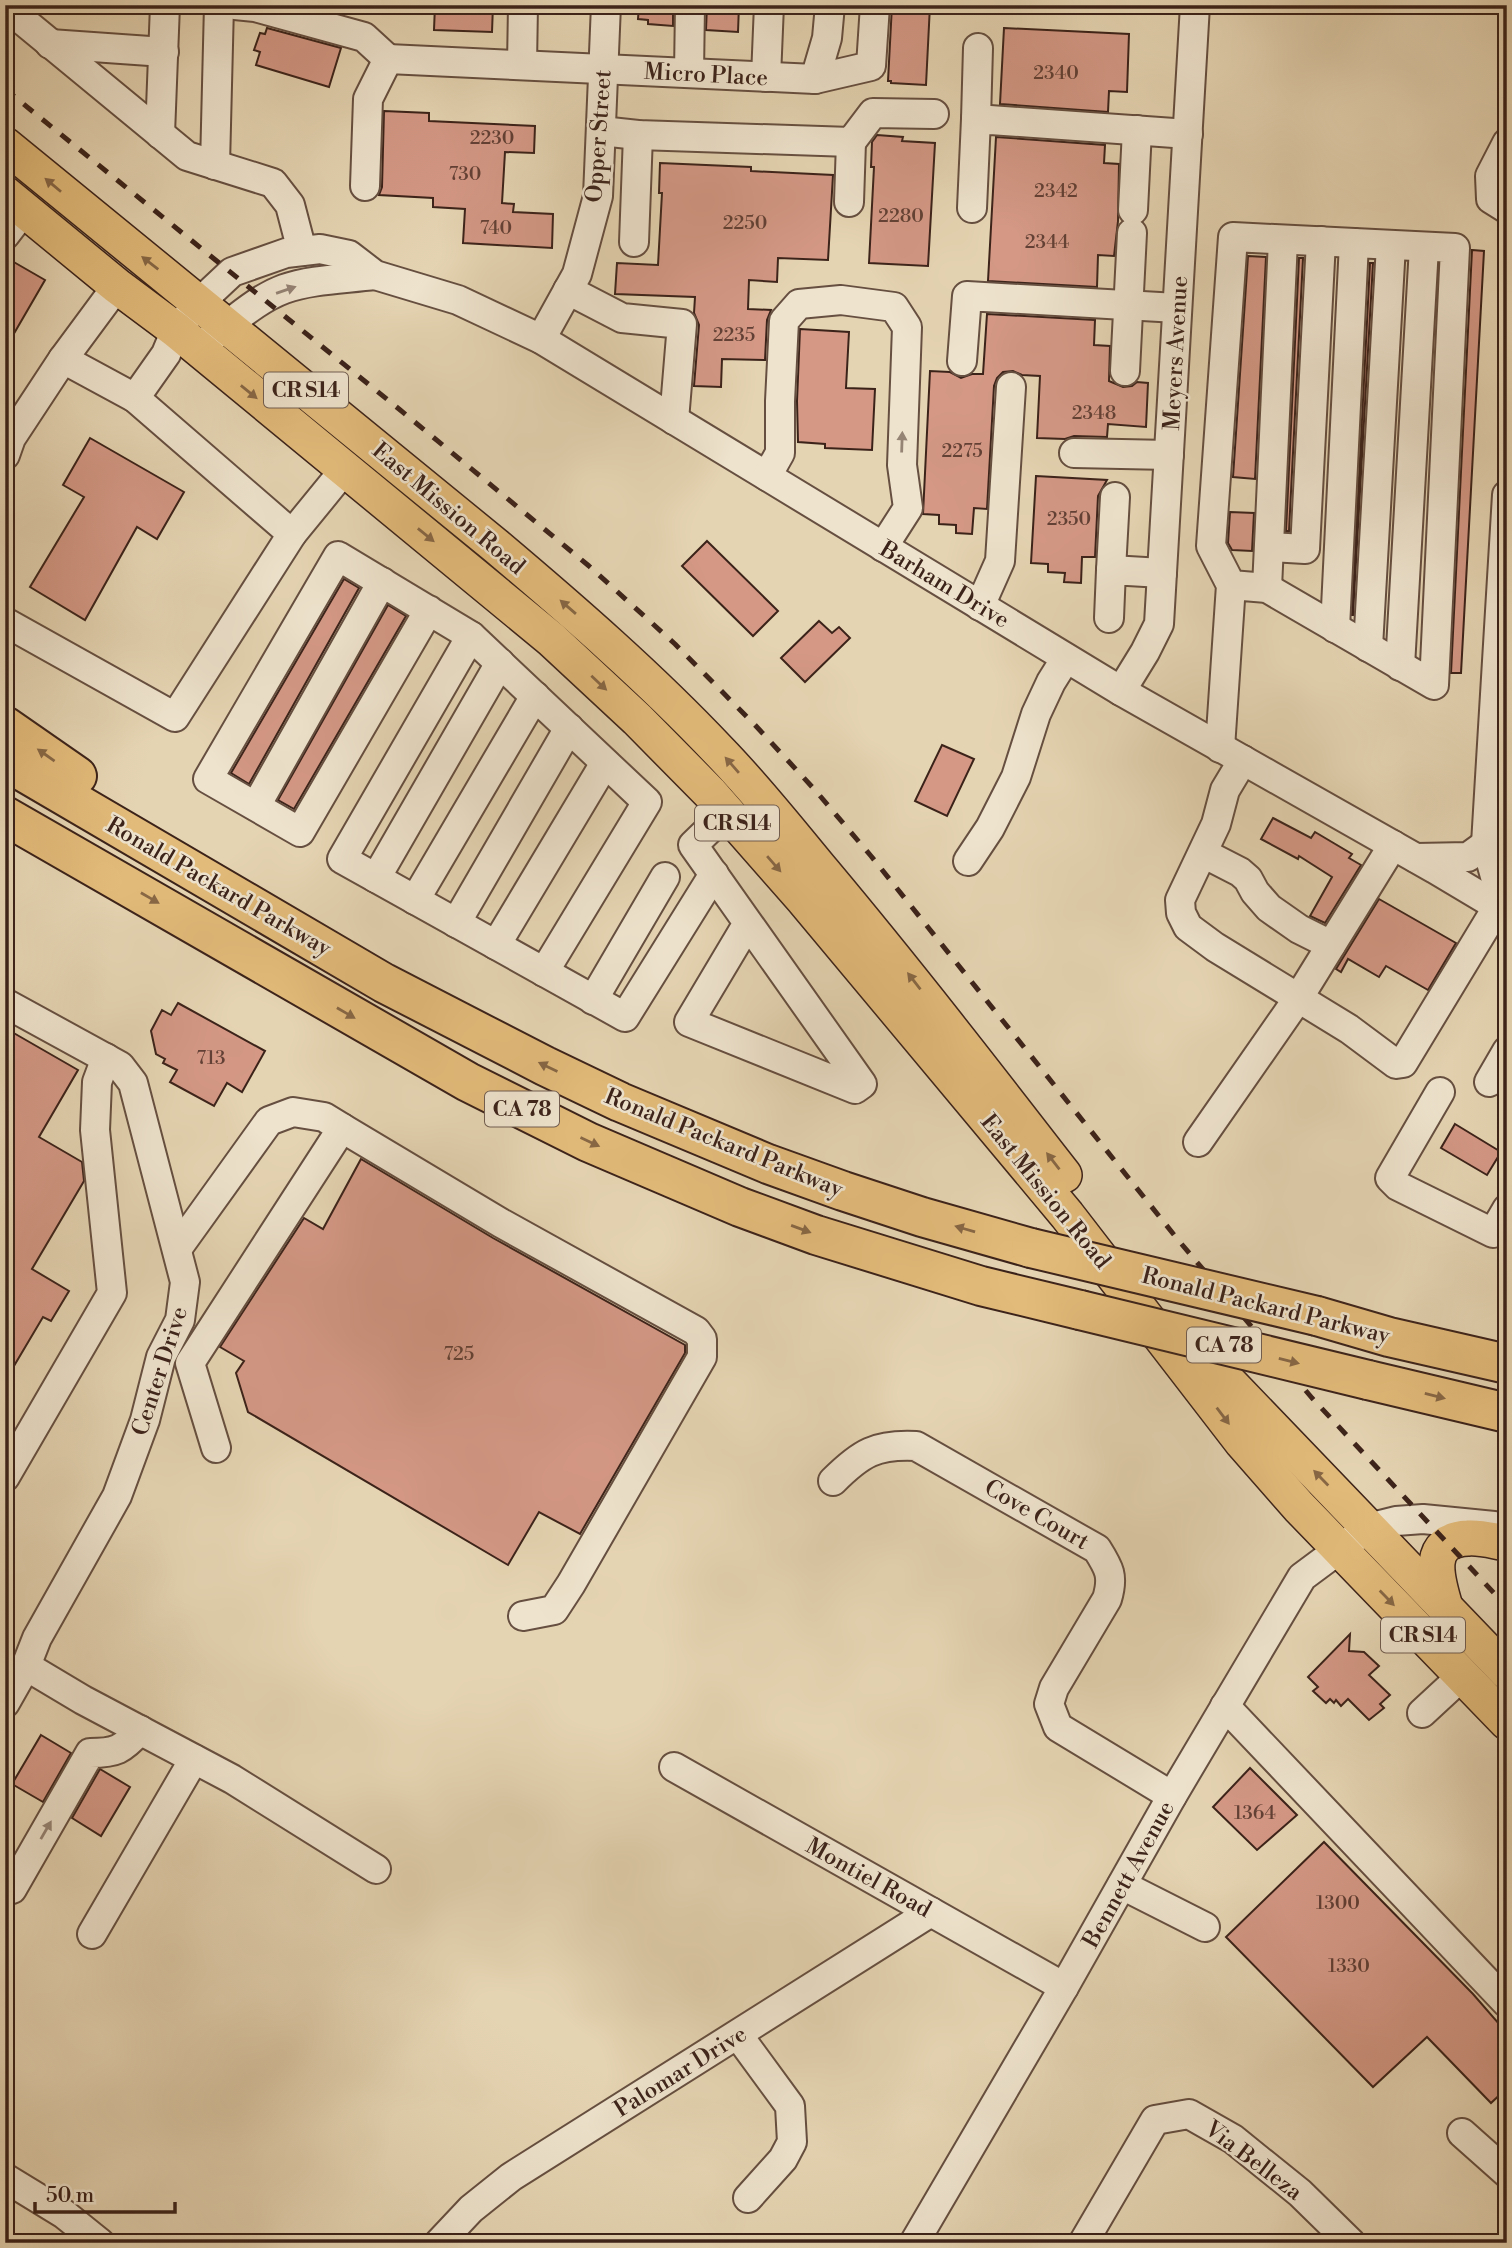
<svg xmlns="http://www.w3.org/2000/svg" width="1512" height="2248" font-family="'Libre Bodoni',serif">
	<style>
		.building { fill: #d49885; stroke: #3c231a; stroke-width: 2 }
		.lines { fill: none; stroke-linecap: round; stroke-linejoin: round }
		.minor-casing { stroke: #664f40; stroke-width: 32 }
		.major-casing { stroke: #3c231a; stroke-width: 38 }
		.highway-casing { stroke: #3c231a; stroke-width: 42 }
		.minor { stroke: #eee3cd; stroke-width: 28 }
		.major { stroke: #e2ba79; stroke-width: 35 }
		.highway { stroke: #e2ba79; stroke-width: 38 }
		.rail { stroke: #3c231a; stroke-width: 5; stroke-dasharray: 12 12; stroke-linecap: butt }
		.highway-bridge-casing { stroke: #3c231a; stroke-width: 42; stroke-linecap: butt }
		.highway-bridge { stroke: #e2ba79; stroke-width: 38 }
		.oneway { fill: #876745 }
		.oneway2 { fill: #958374 }
		.labels { text-anchor: middle; stroke-width: 5; stroke-linejoin: round; paint-order: stroke }
		.number-label { font-size: 19px; fill: #624035 }
		.shield { fill: #eee3cd; stroke: #715d50; stroke-width: 2 }
		.shield-label { font-size: 21px; font-weight: bold; fill: #3c231a }
		.street-label { font-size: 23px; fill: #3c231a; stroke: #eee3cd }
	</style>
	<rect width="100%" height="100%" fill="#e5d4b2"/>
	<filter id="stains"><feTurbulence type="fractalNoise" baseFrequency=".00286" numOctaves="4"/><feColorMatrix values="0 0 0 0 .2 0 0 0 0 .09 0 0 0 0 .02 0 0 0 .5 -.17"/></filter>
	<radialGradient id="worn" r=".72"><stop offset=".6" stop-color="#630" stop-opacity="0"/><stop offset="1" stop-color="#630" stop-opacity=".3"/></radialGradient>
	<!-- building -->
	<g class="building">
		<path d="M435 5H493L492 32 434 30Z"/>
		<path d="M639 5H673V26L648 24V20L638 19Z"/>
		<path d="M707 5H739L738 32 706 30Z"/>
		<path d="M892 5H930L926 85 891 83V81H888Z"/>
		<path d="M267 28 341 48 329 87 256 65 260 52 254 50 260 33 265 34Z"/>
		<path d="M1004 28 1129 34 1127 92 1109 91 1108 112 1000 104Z"/>
		<path d="M384 111 429 113V121L535 126 534 153 505 152 502 203 514 204 513 212 553 214 552 248 463 243 465 209 433 207V198L379 195 382 187Z"/>
		<path d="M877 135 903 137 902 141 935 143 928 266 869 263 874 167H871L872 142Z"/>
		<path d="M996 137 1105 145 1104 163 1119 164 1118 221 1114 256 1098 255 1097 287 988 281Z"/>
		<path d="M660 163 751 167V171L833 175 828 260 778 258 777 282 749 280 748 309 771 310 767 320 765 360 722 359 721 387 694 386 699 325 694 313 695 297 615 294 617 263 658 265 662 193H659Z"/>
		<path d="M1472 250 1484 251 1461 673H1451Z"/>
		<path d="M1248 256 1266 257 1255 479 1233 477Z"/>
		<path d="M1299 258H1303L1289 531H1286Z"/>
		<path d="M12 261 45 280 5 349V273Z"/>
		<path d="M1370 263H1373L1353 615H1352Z"/>
		<path d="M987 314 1095 320 1094 345 1110 346 1109 381 1123 387 1132 386 1137 382 1148 383 1146 427 1108 424 1107 437 1074 436 1065 439 1037 438 1040 376 1022 375 1013 371 1003 372 997 378 994 386 987 509 974 508 972 534 956 533V525L939 524V515L923 514 930 371 950 372 961 378 972 374H983Z"/>
		<path d="M800 329 849 332 846 388 875 389 872 450 825 448V444L798 442 797 401Z"/>
		<path d="M90 438 184 492 157 539 137 527 85 620 30 587 84 497 63 485Z"/>
		<path d="M1036 476 1107 480 1098 496 1095 557H1082L1081 583 1064 582 1065 573 1048 572V564L1031 563Z"/>
		<path d="M1230 512 1254 513 1252 551 1232 550 1228 543Z"/>
		<path d="M707 541 778 611 753 636 682 566Z"/>
		<path d="M344 579 359 588 249 784 231 773Z"/>
		<path d="M388 605 406 616 294 809 278 800Z"/>
		<path d="M819 621 832 633 839 627 850 638 805 682 781 658Z"/>
		<path d="M942 745 974 759 947 816 915 801Z"/>
		<path d="M1273 818 1311 838 1315 832 1352 854 1349 858 1361 865 1325 923 1310 916 1332 877 1299 856 1298 859 1261 839Z"/>
		<path d="M1379 899 1456 943 1428 990 1386 966 1379 977 1348 959 1341 972 1336 969Z"/>
		<path d="M178 1003 265 1051 242 1092 227 1083 214 1106 170 1082 177 1070 163 1063 165 1059 156 1054 151 1031 162 1010 171 1015Z"/>
		<path d="M5 1028 78 1070 39 1137 82 1162 84 1181 32 1269 69 1291 51 1321 43 1317 5 1381Z"/>
		<path d="M1455 1124 1501 1152 1487 1175 1441 1148Z"/>
		<path d="M361 1159 493 1238 685 1345V1353L580 1534 539 1512 508 1565 248 1412 236 1373 244 1361 220 1347 304 1218 323 1229Z"/>
		<path d="M1350 1634 1349 1651 1364 1652 1379 1666 1369 1675 1390 1695 1380 1704 1384 1708 1369 1720 1348 1699 1341 1706 1336 1700 1334 1703 1330 1699 1326 1703 1313 1691 1318 1687 1308 1677Z"/>
		<path d="M41 1735 71 1753 43 1802 12 1784Z"/>
		<path d="M1250 1768 1297 1815 1257 1850 1213 1807Z"/>
		<path d="M100 1769 130 1787 101 1836 72 1818Z"/>
		<path d="M1324 1842 1473 1994 1507 2033V2088L1491 2103 1427 2037 1373 2087 1226 1937Z"/>
	</g>
	<g class="lines">
		<defs>
			<g id="minor">
				<path d="M235 5 255 7 364 37 388 59"/>
				<path d="M830 5 827 38 815 79 871 66 875 5"/>
				<path d="M5 6 187 156 273 183 290 205 302 251"/>
				<path d="M50 44 164 52"/>
				<path d="M388 59 815 79"/>
				<path d="M522 65 523 5"/>
				<path d="M689 73 690 5"/>
				<path d="M766 77 769 5"/>
				<path d="M976 119 978 48"/>
				<path d="M601 131 638 135 851 142 873 113 934 114"/>
				<path d="M160 134 165 5"/>
				<path d="M1507 143 1490 176 1491 199 1507 209"/>
				<path d="M215 165 219 5"/>
				<path d="M365 186 368 99 388 59"/>
				<path d="M849 202 851 142"/>
				<path d="M972 208 976 119 1188 134"/>
				<path d="M1133 210 1137 130"/>
				<path d="M5 235 25 209"/>
				<path d="M634 242 638 135"/>
				<path d="M568 290 622 318 682 324 674 420"/>
				<path d="M212 337C235 320 257 299 284 289 312 279 346 279 375 275"/>
				<path d="M541 339 577 274 598 196 606 5"/>
				<path d="M63 359 117 286"/>
				<path d="M962 361 967 296 1177 308"/>
				<path d="M1125 371 1132 233"/>
				<path d="M135 398 166 354 176 330 200 302 232 272 286 253 320 249 349 255 375 275 458 300 541 339 1121 691 1435 869 1507 912"/>
				<path d="M1074 453 1169 455"/>
				<path d="M5 455 11 438 63 359 135 398 292 534 175 717 5 622"/>
				<path d="M767 476 780 453V401L784 321 799 304 841 300 894 307 907 327 902 465 908 508 883 547"/>
				<path d="M1507 495 1486 844 1496 880 1507 886"/>
				<path d="M292 534 345 469"/>
				<path d="M1269 547 1305 549 1321 241"/>
				<path d="M1111 570 1115 497"/>
				<path d="M1267 588 1283 240"/>
				<path d="M980 606 1000 561 1011 387"/>
				<path d="M429 610 300 832 208 779 338 556 471 636 647 802 544 972"/>
				<path d="M1109 618 1111 570 1162 573"/>
				<path d="M1335 628 1354 243"/>
				<path d="M471 636 342 859 625 1017 714 874"/>
				<path d="M1368 647 1391 245"/>
				<path d="M1400 666 1424 247"/>
				<path d="M1121 691 1145 652 1159 624 1195 5"/>
				<path d="M1220 748 1231 585 1211 546 1233 237 1455 248 1434 685 1267 588 1231 585"/>
				<path d="M1243 760 1225 790 1216 824 1180 900 1181 913 1188 927 1215 947 1349 1029 1396 1064 1403 1063 1498 906"/>
				<path d="M256 806 382 582"/>
				<path d="M727 812 693 845 862 1084 855 1089 689 1022 748 923"/>
				<path d="M1203 853 1240 872 1248 879 1255 892 1269 908 1299 929 1331 945"/>
				<path d="M1416 858 1468 857 1486 844"/>
				<path d="M968 861 990 828 1016 777 1036 714 1051 682 1066 658"/>
				<path d="M376 878 500 663"/>
				<path d="M415 900 535 696"/>
				<path d="M456 923 569 728"/>
				<path d="M496 945 605 763"/>
				<path d="M593 1000 665 877"/>
				<path d="M5 1003 120 1066 133 1083 185 1282 180 1320 161 1357 145 1420 117 1496 37 1638 26 1666 5 1703"/>
				<path d="M1489 1082 1507 1051"/>
				<path d="M1440 1092 1390 1178 1398 1186 1493 1233 1507 1209"/>
				<path d="M342 1128 501 1223 696 1331 702 1339V1357L571 1584 554 1610 523 1616"/>
				<path d="M1198 1142 1299 997 1393 845"/>
				<path d="M177 1249 269 1121 293 1112 324 1117 342 1128 190 1363 216 1448"/>
				<path d="M5 1477 112 1293 95 1130 97 1082 106 1058"/>
				<path d="M833 1481C861 1453 876 1444 916 1446L1097 1549C1109 1568 1114 1576 1107 1599L1054 1688 1049 1704 1058 1727 1172 1796"/>
				<path d="M26 1666 83 1700 232 1779 376 1869"/>
				<path d="M1225 1706 1507 2003"/>
				<path d="M1422 1713 1462 1676"/>
				<path d="M674 1767 1064 1987"/>
				<path d="M1122 1885 1205 1927"/>
				<path d="M12 1889 90 1753C116 1753 122 1750 140 1730"/>
				<path d="M92 1934 194 1759"/>
				<path d="M738 2035 790 2106 792 2142 783 2159 748 2198"/>
				<path d="M1462 2133 1507 2173"/>
				<path d="M5 2178 64 2214 100 2243"/>
				<path d="M439 2243 471 2209 511 2177 931 1912"/>
				<path d="M914 2243 1064 1987 1172 1796 1302 1577 1368 1528 1396 1521 1423 1519 1494 1526"/>
				<path d="M1083 2243 1155 2120 1189 2114 1233 2139 1300 2193 1351 2243"/>
			</g>
			<g id="major">
				<path d="M5 145 496 546C573 611 650 678 719 751 756 789 789 831 823 872 906 971 985 1073 1064 1175"/>
				<path d="M5 194 117 286 176 330 551 639 637 719 710 793 804 900 1067 1215 1242 1442 1299 1507 1507 1722"/>
				<path d="M1194 1341 1216 1369 1507 1672"/>
				<path d="M1445 1607C1437 1580 1424 1540 1468 1538 1480 1537 1494 1541 1507 1543"/>
			</g>
			<g id="highway">
				<path d="M5 726 77 776"/>
				<path d="M5 761 384 983 545 1066 620 1102 768 1164 843 1191 922 1217 1031 1248"/>
				<path d="M5 816 468 1082 588 1142 740 1207 816 1235 981 1286 1080 1310"/>
				<path d="M1317 1316 1389 1337 1507 1364"/>
				<path d="M1368 1380 1507 1413"/>
			</g>
		</defs>
		<!-- minor casing -->
		<use href="#minor" class="minor-casing"/>
		<!-- major casing -->
		<use href="#major" class="major-casing"/>
		<!-- highway casing -->
		<use href="#highway" class="highway-casing"/>
		<!-- minor -->
		<use href="#minor" class="minor"/>
		<!-- major -->
		<use href="#major" class="major"/>
		<!-- highway -->
		<use href="#highway" class="highway"/>
		<!-- rail -->
		<path class="rail" d="M5 89 399 409 589 566 675 644 755 725 815 790 871 856 1179 1241 1312 1398 1507 1607"/>
		<defs>
			<g id="highway-bridge">
				<path d="M1031 1248 1317 1316"/>
				<path d="M1080 1310 1368 1380"/>
			</g>
		</defs>
		<!-- highway-bridge casing -->
		<use href="#highway-bridge" class="highway-bridge-casing"/>
		<!-- highway-bridge -->
		<use href="#highway-bridge" class="highway-bridge"/>
	</g>
	<!-- one-way arrows -->
	<defs><path id="oneway-solid" d="M-6-.8H1V-3.2L6.5 0L1 3.2V.8H-6Z" transform="scale(1.75)"/></defs>
	<g class="oneway">
		<use href="#oneway-solid" transform="translate(53 185) rotate(-140)"/>
		<use href="#oneway-solid" transform="translate(150 263) rotate(-142)"/>
		<use href="#oneway-solid" transform="translate(249 392) rotate(39)"/>
		<use href="#oneway-solid" transform="translate(426 535) rotate(39)"/>
		<use href="#oneway-solid" transform="translate(568 607) rotate(-139)"/>
		<use href="#oneway-solid" transform="translate(599 683) rotate(43)"/>
		<use href="#oneway-solid" transform="translate(46 755) rotate(-145)"/>
		<use href="#oneway-solid" transform="translate(732 765) rotate(-131)"/>
		<use href="#oneway-solid" transform="translate(774 864) rotate(49)"/>
		<use href="#oneway-solid" transform="translate(150 898) rotate(30)"/>
		<use href="#oneway-solid" transform="translate(914 981) rotate(-128)"/>
		<use href="#oneway-solid" transform="translate(346 1013) rotate(30)"/>
		<use href="#oneway-solid" transform="translate(548 1067) rotate(-154)"/>
		<use href="#oneway-solid" transform="translate(590 1142) rotate(25)"/>
		<use href="#oneway-solid" transform="translate(1053 1161) rotate(-128)"/>
		<use href="#oneway-solid" transform="translate(801 1229) rotate(20)"/>
		<use href="#oneway-solid" transform="translate(965 1229) rotate(-164)"/>
		<use href="#oneway-solid" transform="translate(1289 1361) rotate(14)"/>
		<use href="#oneway-solid" transform="translate(1435 1396) rotate(14)"/>
		<use href="#oneway-solid" transform="translate(1223 1416) rotate(53)"/>
		<use href="#oneway-solid" transform="translate(1321 1478) rotate(-134)"/>
		<use href="#oneway-solid" transform="translate(1387 1598) rotate(46)"/>
	</g>
	<g class="oneway2">
		<use href="#oneway-solid" transform="translate(286 290) rotate(-19)"/>
		<use href="#oneway-solid" transform="translate(902 442) rotate(-88)"/>
		<use href="#oneway-solid" transform="translate(46 1830) rotate(-60)"/>
	</g>
	<g class="labels">
		<!-- number labels -->
		<g class="number-label">
			<text x="1056" y="79">2340</text>
			<text x="492" y="144">2230</text>
			<text x="465" y="180">730</text>
			<text x="1056" y="197">2342</text>
			<text x="901" y="222">2280</text>
			<text x="745" y="229">2250</text>
			<text x="496" y="234">740</text>
			<text x="1047" y="248">2344</text>
			<text x="734" y="341">2235</text>
			<text x="1094" y="419">2348</text>
			<text x="962" y="457">2275</text>
			<text x="1069" y="525">2350</text>
			<text x="211" y="1064">713</text>
			<text x="459" y="1360">725</text>
			<text x="1255" y="1819">1364</text>
			<text x="1338" y="1909">1300</text>
			<text x="1349" y="1972">1330</text>
		</g>
		<!-- shield labels -->
		<g class="shield">
			<rect x="264" y="372.5" width="84" height="35" rx="5"/>
			<rect x="695" y="805.5" width="84" height="35" rx="5"/>
			<rect x="485" y="1091.5" width="74" height="35" rx="5"/>
			<rect x="1187" y="1327.5" width="74" height="35" rx="5"/>
			<rect x="1381" y="1617.5" width="84" height="35" rx="5"/>
		</g>
		<g class="shield-label">
			<text x="306" y="397">CR S14</text>
			<text x="737" y="830">CR S14</text>
			<text x="522" y="1116">CA 78</text>
			<text x="1224" y="1352">CA 78</text>
			<text x="1423" y="1642">CR S14</text>
		</g>
		<!-- street labels -->
		<g class="street-label">
			<text transform="translate(706 74) rotate(3)" y="8">Micro Place</text>
			<text transform="translate(598 136) rotate(-86)" y="8">Opper Street</text>
			<text transform="translate(1175 353) rotate(-87)" y="8">Meyers Avenue</text>
			<text transform="translate(449 508) rotate(40)" y="8">East Mission Road</text>
			<text transform="translate(945 584) rotate(31)" y="8">Barham Drive</text>
			<text transform="translate(219 886) rotate(30)" y="8">Ronald Packard Parkway</text>
			<text transform="translate(724 1142) rotate(22)" y="8">Ronald Packard Parkway</text>
			<text transform="translate(1046 1191) rotate(51)" y="8">East Mission Road</text>
			<text transform="translate(1266 1305) rotate(14)" y="8">Ronald Packard Parkway</text>
			<text transform="translate(159 1371) rotate(-72)" y="8">Center Drive</text>
			<text transform="translate(1037 1514) rotate(30)" y="8">Cove Court</text>
			<text transform="translate(1128 1874) rotate(-61)" y="8">Bennett Avenue</text>
			<text transform="translate(869 1877) rotate(29)" y="8">Montiel Road</text>
			<text transform="translate(680 2071) rotate(-32)" y="8">Palomar Drive</text>
			<text transform="translate(1254 2160) rotate(37)" y="8">Via Belleza</text>
		</g>
	</g>
	<!-- margin -->
	<rect width="1512" height="2248" fill="none" stroke="#e5d4b2" stroke-width="28"/>
	<rect x="7" y="7" width="1498" height="2234" fill="none" stroke="#3c231a" stroke-width="3.5"/>
	<rect x="14" y="14" width="1484" height="2220" fill="none" stroke="#3c231a" stroke-width="2"/>
	<!-- scale -->
	<path d="M35 2202v10h140v-10" fill="none" stroke="#3c231a" stroke-width="3.5"/>
	<text x="46" y="2202" font-size="21" fill="#3c231a" stroke="#eee3cd" stroke-width="5" paint-order="stroke">50 m</text>
	<rect width="100%" height="100%" filter="url(#stains)"/>
	<rect width="100%" height="100%" fill="url(#worn)"/>
</svg>
